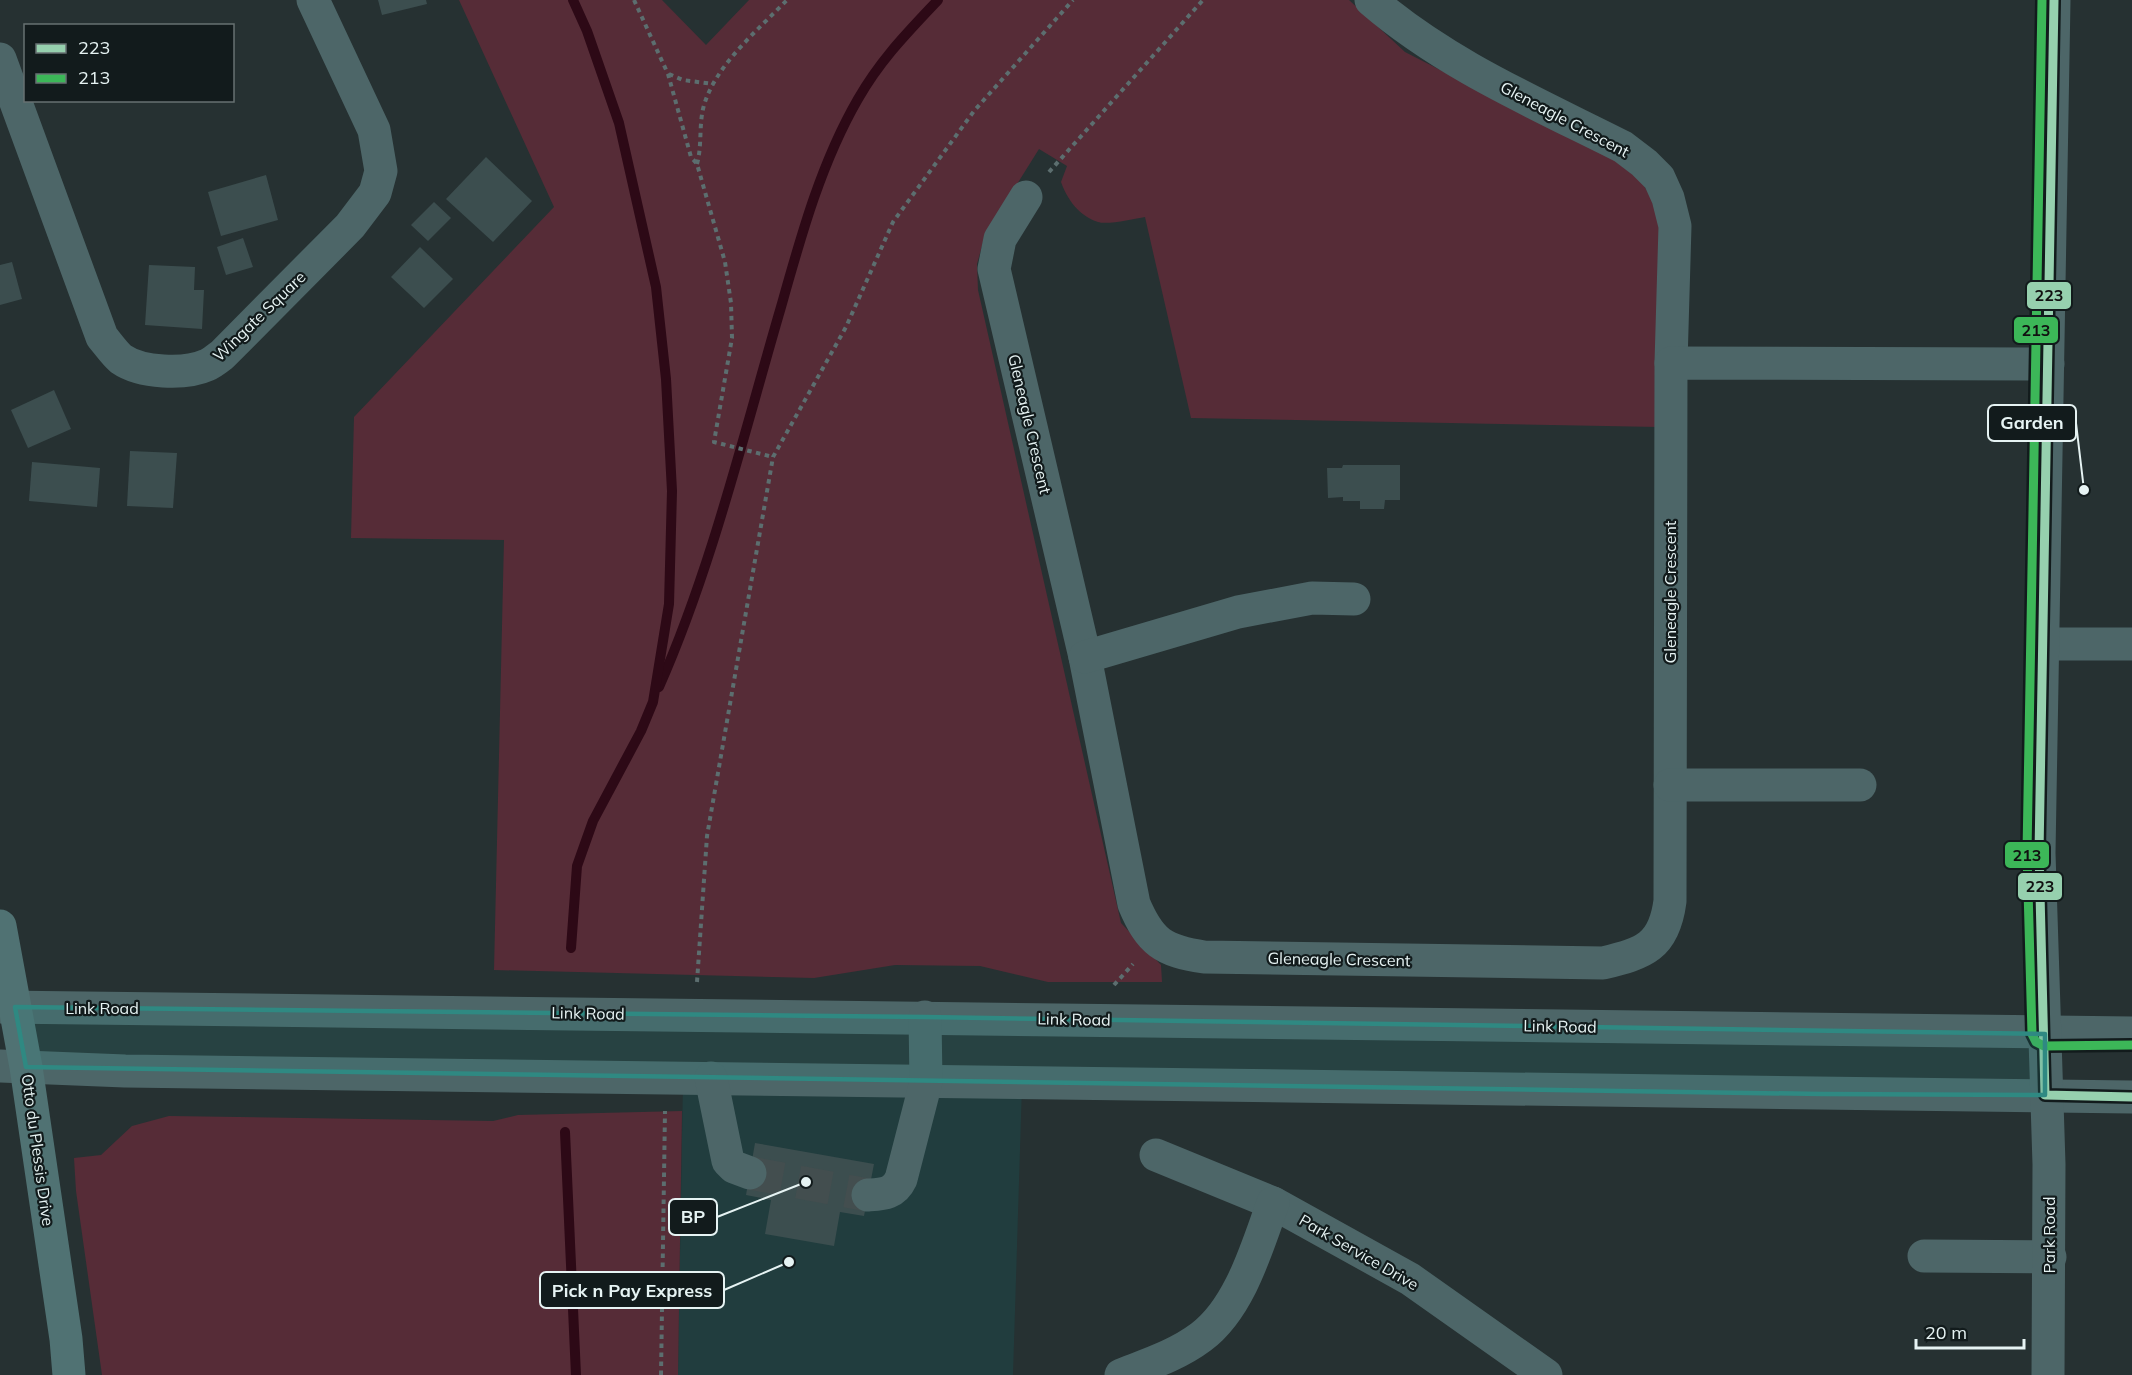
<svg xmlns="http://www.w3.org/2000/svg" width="2132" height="1375" font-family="Mulish,sans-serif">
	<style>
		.built { fill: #213d3e }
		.green { fill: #562c37 }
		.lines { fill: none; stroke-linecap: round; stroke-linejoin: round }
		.stream { stroke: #2d0916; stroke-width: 10 }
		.building { fill: #3c4e4f }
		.minor-tunnel { stroke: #434e4f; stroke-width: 33; stroke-dasharray: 33 16; stroke-linecap: butt }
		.path { stroke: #5c6e6f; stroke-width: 4; stroke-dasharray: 4.5 4.5; stroke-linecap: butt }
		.minor { stroke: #4d6668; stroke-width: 33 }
		.major { stroke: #507273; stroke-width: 33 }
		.bus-1-casing { stroke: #121b1c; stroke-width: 14 }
		.bus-2-casing { stroke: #121b1c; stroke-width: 14 }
		.bus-1 { stroke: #96d0ae; stroke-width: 9 }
		.bus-2 { stroke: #3cb758; stroke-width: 9 }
		.marked { fill: #2f8982; fill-opacity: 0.2; stroke: #2f8982; stroke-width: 4.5; stroke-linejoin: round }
		.labels { text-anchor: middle; stroke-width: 4.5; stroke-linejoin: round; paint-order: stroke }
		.street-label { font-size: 16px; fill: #e6f3f3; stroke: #121b1c }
		.leader { fill: none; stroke: #e6f3f3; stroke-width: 2 }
		.callout-dot { fill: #e6f3f3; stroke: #121b1c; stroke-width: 2 }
		.callout { fill: #121b1c; stroke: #e6f3f3; stroke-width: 2 }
		.callout-label { font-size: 18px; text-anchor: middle; font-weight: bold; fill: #e6f3f3 }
		.line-badge { stroke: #121b1c; stroke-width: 2 }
		.pale-badge-label { font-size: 16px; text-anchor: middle; font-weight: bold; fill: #111 }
	</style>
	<rect width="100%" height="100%" fill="#263132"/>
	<!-- built -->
	<path class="built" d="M683 1081 1022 1085 1013 1375H678Z"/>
	<!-- green -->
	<g class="green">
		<path d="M459 0H662L706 45 749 0H1349L1405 52 1611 157 1641 181 1651 197 1659 217V427L1191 418 1145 217C1134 219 1107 225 1098 222 1079 216 1067 199 1061 182L1067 166 1039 149 985 235 977 264 978 290 1121 923 1161 965 1162 982H1048L980 966 895 965 814 978 494 970 504 540 351 538 354 417 554 207Z"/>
		<path d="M682 1111 678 1375H102L76 1191 74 1158 101 1155 132 1126 169 1116 493 1121 518 1115Z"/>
	</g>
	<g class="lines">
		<!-- stream -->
		<g class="stream">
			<path d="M659 687C712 567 744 433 781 307 801 236 821 163 858 99 881 59 907 33 938 0"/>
			<path d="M571 948 577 866 593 821 641 731 653 702 669 604 672 491 666 379 656 287 619 123 587 31 573 0"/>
			<path d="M565 1132 576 1375"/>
		</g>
	</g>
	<!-- building -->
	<g class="building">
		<path d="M378 0H426L427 4 382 15Z"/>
		<path d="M486 157 532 201 493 242 446 199Z"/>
		<path d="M266 175 278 220 221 236 208 192Z"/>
		<path d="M434 202 451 218 428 241 411 225Z"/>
		<path d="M243 238 253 267 226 275 217 247Z"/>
		<path d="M420 247 453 279 424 308 391 277Z"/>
		<path d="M12 262 22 299 0 305V265Z"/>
		<path d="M149 265 195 267 194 290H204L202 329 145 325Z"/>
		<path d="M54 390 71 429 28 448 11 410Z"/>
		<path d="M130 451 177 453 173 508 127 506Z"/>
		<path d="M32 462 100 468 97 507 29 501Z"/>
		<path d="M1343 465H1400V500H1385L1384 509H1360V501H1343V497L1328 498 1327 468H1342Z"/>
		<path d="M755 1143 874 1164 864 1216 840 1212 834 1246 765 1234 771 1200 746 1195Z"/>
	</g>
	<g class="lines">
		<!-- minor-tunnel -->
		<path class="minor-tunnel" d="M750 1173 868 1195"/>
		<!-- path -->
		<g class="path">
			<path d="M634 0 668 74 691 157 697 164 725 262 731 303 732 338 714 442 773 457"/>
			<path d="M669 74 683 80 713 84"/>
			<path d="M697 164C702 146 699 127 703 109 713 67 758 30 787 0"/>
			<path d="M1049 172 1203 0"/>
			<path d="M697 982 707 836 773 457 846 327 893 222 974 111 1073 0"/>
			<path d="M1114 985 1133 964"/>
			<path d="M661 1375 665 1111"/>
		</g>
		<!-- minor -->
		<g class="minor">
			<path d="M1371 0C1445 64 1536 103 1623 147L1644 163 1659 178 1668 198 1675 226 1671 363"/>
			<path d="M0 59 102 337C108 344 114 353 121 359 141 373 185 375 207 365 212 363 218 358 222 355L350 226 375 193 381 171 374 130 313 0"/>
			<path d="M1026 197 1000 239 994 269 1085 657 1134 904C1150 942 1163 951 1204 957L1603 963C1644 953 1664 947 1670 901L1671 363 2048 364"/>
			<path d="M2044 644H2132"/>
			<path d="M1085 657 1238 612 1312 598 1354 599"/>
			<path d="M1670 785H1860"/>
			<path d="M0 1007 2132 1033"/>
			<path d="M0 1066 125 1071 2132 1097"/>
			<path d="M711 1078 728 1161 734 1167 750 1173"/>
			<path d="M1156 1155 1273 1203 1410 1279 1546 1375"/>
			<path d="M868 1195C883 1194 894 1194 901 1179L926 1082 925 1017"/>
			<path d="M1924 1256 2050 1257"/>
			<path d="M1121 1375C1149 1364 1177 1355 1201 1337 1240 1308 1257 1247 1273 1203"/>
			<path d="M2048 1375 2049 1164 2039 853 2054 0"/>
		</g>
		<!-- major -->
		<path class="major" d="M0 926 26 1067 66 1339 69 1375"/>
		<defs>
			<path id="bus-1" d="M2054 0 2039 853 2045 1095 2132 1097"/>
			<path id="bus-2" d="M2042 0 2027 853 2032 1034 2036 1042 2044 1046 2132 1045"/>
		</defs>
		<!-- bus-1 casing -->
		<use href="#bus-1" class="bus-1-casing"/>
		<!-- bus-2 casing -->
		<use href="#bus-2" class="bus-2-casing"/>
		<!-- bus-1 -->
		<use href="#bus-1" class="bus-1"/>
		<!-- bus-2 -->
		<use href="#bus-2" class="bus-2"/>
	</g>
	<!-- marked area -->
	<path class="marked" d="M15 1007 925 1017 2045 1034V1095L1821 1094 26 1067Z"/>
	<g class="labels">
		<!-- street labels -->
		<g class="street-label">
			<text transform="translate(1565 119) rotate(28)" y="6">Gleneagle Crescent</text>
			<text transform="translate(259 316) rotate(-44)" y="6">Wingate Square</text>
			<text transform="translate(1030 424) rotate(77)" y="6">Gleneagle Crescent</text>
			<text transform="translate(1670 592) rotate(-90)" y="6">Gleneagle Crescent</text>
			<text transform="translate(1339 959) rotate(1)" y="6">Gleneagle Crescent</text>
			<text x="102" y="1014">Link Road</text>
			<text transform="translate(588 1013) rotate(1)" y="6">Link Road</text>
			<text transform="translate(1074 1019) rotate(1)" y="6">Link Road</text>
			<text transform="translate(1560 1026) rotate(1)" y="6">Link Road</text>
			<text transform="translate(38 1150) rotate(82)" y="6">Otto du Plessis Drive</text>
			<text transform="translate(2049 1235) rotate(-90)" y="6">Park Road</text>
			<text transform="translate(1359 1252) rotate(30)" y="6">Park Service Drive</text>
		</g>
	</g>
	<!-- callouts -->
	<path class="leader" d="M2084 490L2076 423M806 1182L717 1217M789 1262L724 1290"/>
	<g class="callout-dot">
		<circle cx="2084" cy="490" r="6"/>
		<circle cx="806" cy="1182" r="6"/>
		<circle cx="789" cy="1262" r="6"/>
	</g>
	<g class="callout">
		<rect x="1988" y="405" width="88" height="36" rx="6"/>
		<rect x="669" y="1199" width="48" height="36" rx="6"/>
		<rect x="540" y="1272" width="184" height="36" rx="6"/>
	</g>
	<g class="callout-label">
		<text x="2032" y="429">Garden</text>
		<text x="693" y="1223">BP</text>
		<text x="632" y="1297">Pick n Pay Express</text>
	</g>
	<g class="line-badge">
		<rect x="2026" y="281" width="46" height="29" rx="6" fill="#96d0ae"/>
		<rect x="2013" y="316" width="46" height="28" rx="6" fill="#3cb758"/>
		<rect x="2004" y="841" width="46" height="28" rx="6" fill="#3cb758"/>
		<rect x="2017" y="872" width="46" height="29" rx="6" fill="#96d0ae"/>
	</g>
	<g class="pale-badge-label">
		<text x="2049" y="301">223</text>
		<text x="2036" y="336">213</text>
		<text x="2027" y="861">213</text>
		<text x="2040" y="892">223</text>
	</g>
	<!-- legend -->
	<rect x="24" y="24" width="210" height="78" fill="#121b1c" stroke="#677172" stroke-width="1.5"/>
	<rect x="36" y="44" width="30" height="9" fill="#96d0ae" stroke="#677172" stroke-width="1.5"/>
	<text x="78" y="54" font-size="18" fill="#e6f3f3">223</text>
	<rect x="36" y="74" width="30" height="9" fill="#3cb758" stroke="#677172" stroke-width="1.5"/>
	<text x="78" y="84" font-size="18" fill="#e6f3f3">213</text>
	<!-- scale -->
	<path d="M1916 1339v9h108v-9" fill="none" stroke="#e6f3f3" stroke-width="3"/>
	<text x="1925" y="1339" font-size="18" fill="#e6f3f3" stroke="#121b1c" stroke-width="4.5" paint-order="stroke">20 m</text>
</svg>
